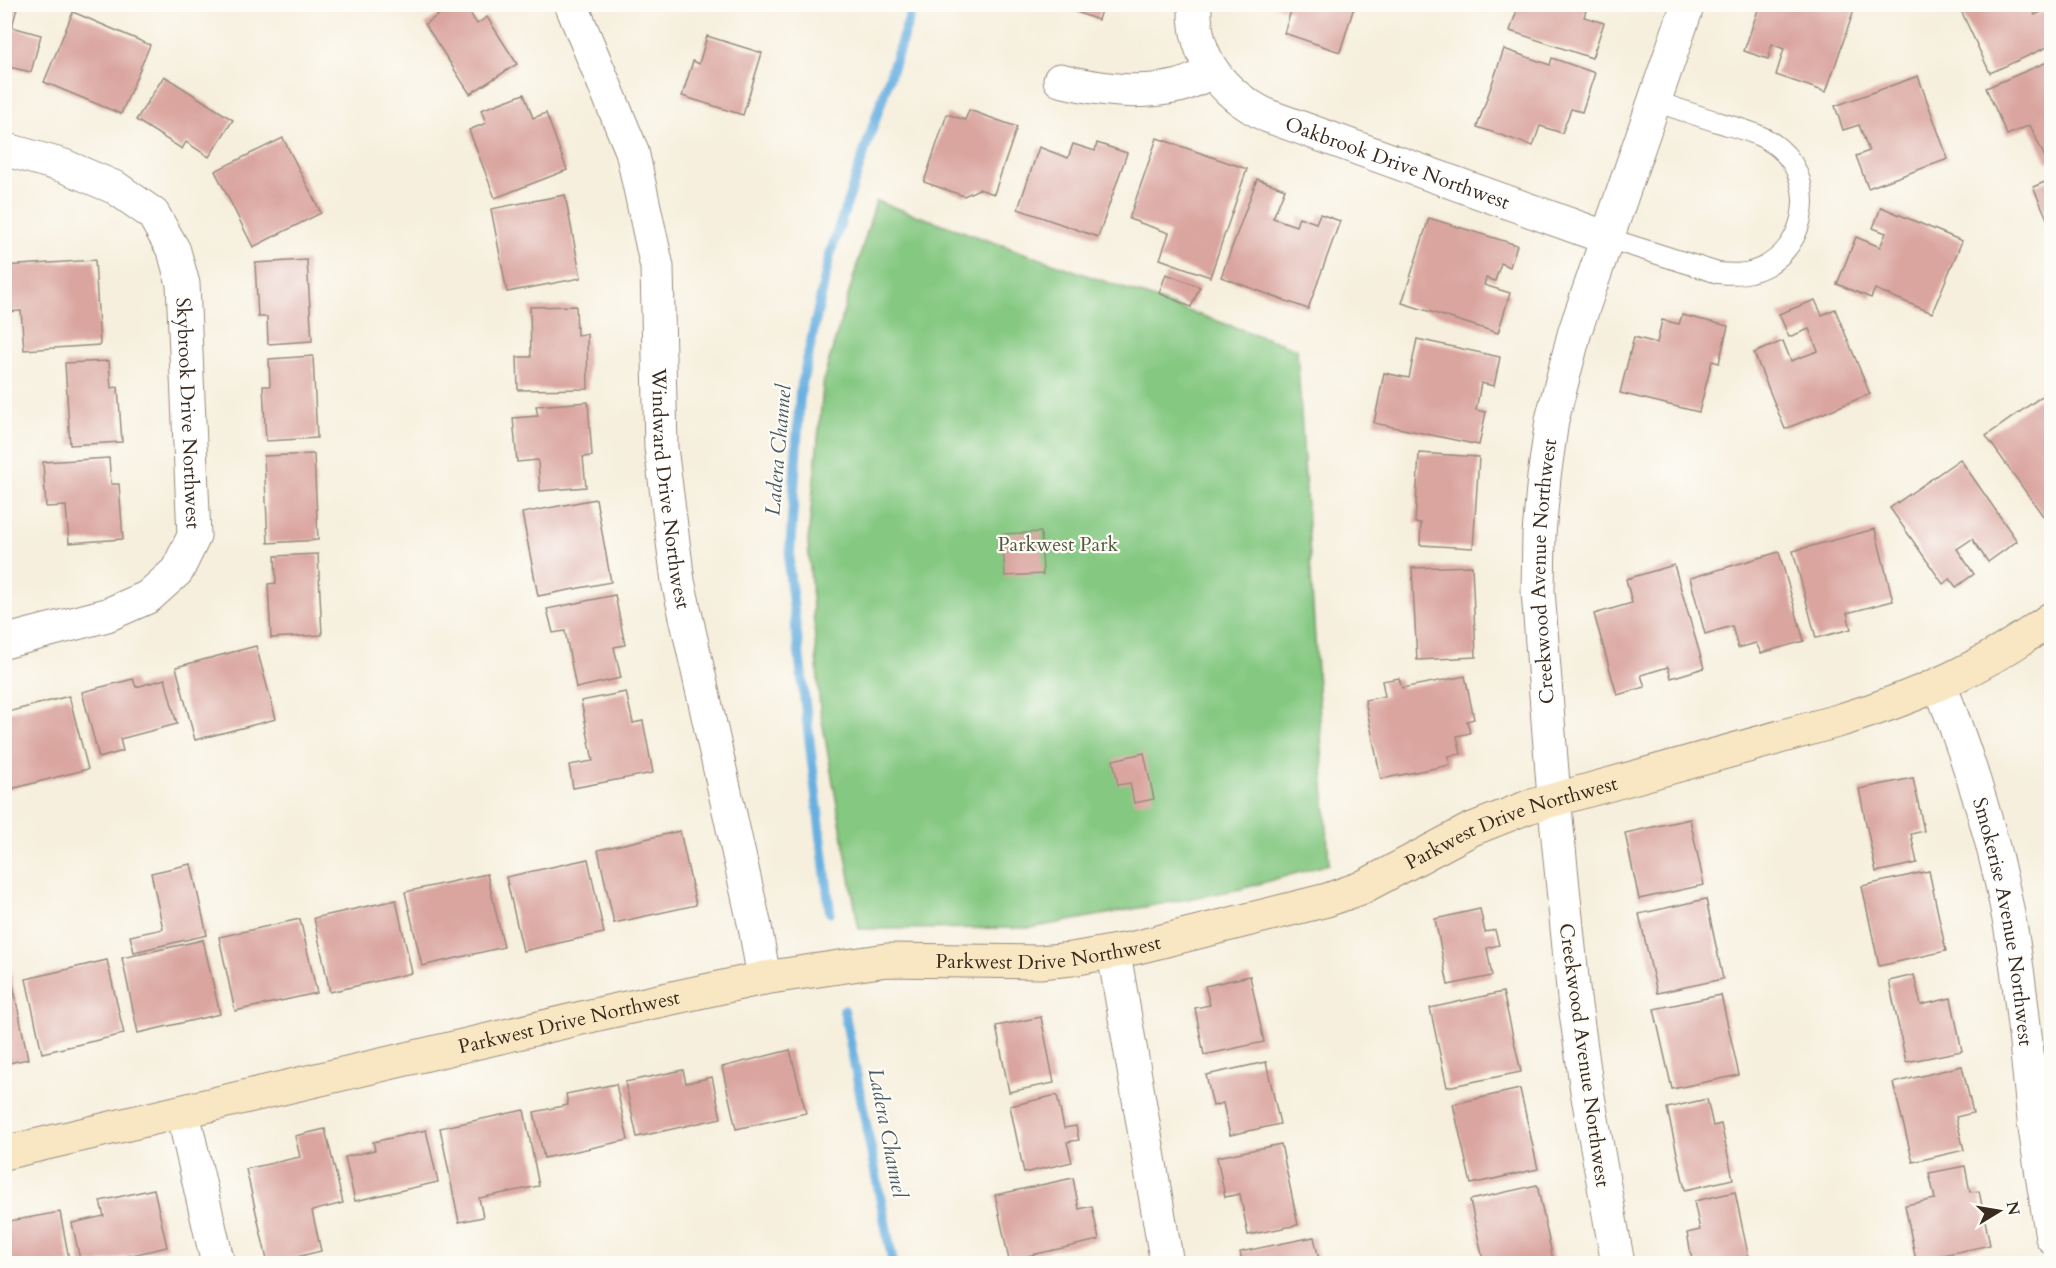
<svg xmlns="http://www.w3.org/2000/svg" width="2056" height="1268" font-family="Cardo,serif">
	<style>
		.green { fill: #84c881; stroke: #607950; stroke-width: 1.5 }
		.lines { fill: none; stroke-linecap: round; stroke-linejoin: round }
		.stream { stroke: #69b0e0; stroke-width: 10 }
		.building { fill: #daa49f }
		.lane-casing { stroke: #988c7e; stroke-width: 22 }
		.street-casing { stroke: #988c7e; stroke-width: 35 }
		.secondary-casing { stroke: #988c7e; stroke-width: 35 }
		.lane { stroke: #fff; stroke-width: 20 }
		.street { stroke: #fff; stroke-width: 33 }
		.secondary { stroke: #f9e7c3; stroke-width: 33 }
		.labels { text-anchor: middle; stroke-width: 4.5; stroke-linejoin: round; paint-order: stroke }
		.street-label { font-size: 20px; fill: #3b2a1e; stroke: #fdfcf7 }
		.park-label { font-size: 20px; fill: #51593c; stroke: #fdfcf7 }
		.water-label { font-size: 21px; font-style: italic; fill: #4b5962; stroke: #fdfcf7 }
	</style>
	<rect width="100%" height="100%" fill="#fdfcf7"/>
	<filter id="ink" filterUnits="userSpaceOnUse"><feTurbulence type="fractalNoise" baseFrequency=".0167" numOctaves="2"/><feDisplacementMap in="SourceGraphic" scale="12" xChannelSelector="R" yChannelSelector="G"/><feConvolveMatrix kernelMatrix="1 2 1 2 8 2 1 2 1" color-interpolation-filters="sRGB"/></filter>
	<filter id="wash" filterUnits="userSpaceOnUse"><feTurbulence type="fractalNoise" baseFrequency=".008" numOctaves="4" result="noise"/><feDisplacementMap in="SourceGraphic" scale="24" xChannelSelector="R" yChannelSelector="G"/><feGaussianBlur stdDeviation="1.35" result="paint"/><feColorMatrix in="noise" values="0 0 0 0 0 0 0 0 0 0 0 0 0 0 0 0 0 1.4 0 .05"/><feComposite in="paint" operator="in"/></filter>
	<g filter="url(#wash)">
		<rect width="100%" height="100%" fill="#f6efdd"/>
		<!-- green -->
		<path class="green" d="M876 201 1297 349 1329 864 1241 889 1031 928 859 929 820 709 808 541 824 378Z"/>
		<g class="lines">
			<!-- stream -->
			<g class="stream">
				<path d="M830 912 789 569 800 393 830 254 914 4"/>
				<path d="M844 1010 893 1264"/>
			</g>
		</g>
		<g id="blocks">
			<!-- building -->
			<g class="building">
				<path d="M4 4H18L12 27 41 35 31 72 4 66Z"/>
				<path d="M455 4H464L477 24 487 17 517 64 470 94 425 24Z"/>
				<path d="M1055 4H1103L1098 20Z"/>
				<path d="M1355 4 1340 52 1284 33 1291 11 1272 5Z"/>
				<path d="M1519 4H1588L1584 17 1604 23 1592 58 1510 31Z"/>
				<path d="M1760 4H1856L1826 92 1776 75 1784 49 1772 44 1768 59 1744 51Z"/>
				<path d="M1958 4H2031L2035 15 2052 7V45L1990 73Z"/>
				<path d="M73 12 150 45 121 114 44 82Z"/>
				<path d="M707 36 762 53 743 115 682 96 693 61 699 64Z"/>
				<path d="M1504 49 1550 65 1552 58 1595 73 1582 112 1571 109 1562 133 1540 126 1533 146 1477 127Z"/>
				<path d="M2052 60V160L2047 162 2030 125 2007 135 1986 88Z"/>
				<path d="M164 76 233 120 209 157 186 142 182 149 136 120Z"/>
				<path d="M1918 76 1948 159 1868 188 1856 156 1869 151 1859 125 1843 130 1835 106Z"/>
				<path d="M524 94 533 118 546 113 567 170 495 198 469 130 486 123 481 110Z"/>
				<path d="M969 110 1017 127 994 194 979 189 964 196 924 182 947 114 965 120Z"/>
				<path d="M283 138 321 213 253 247 215 171Z"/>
				<path d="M1157 138 1247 169 1210 277 1160 259 1169 233 1129 219Z"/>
				<path d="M1097 143 1127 153 1098 237 1018 209 1039 147 1068 158 1073 144 1095 151Z"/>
				<path d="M1257 179 1285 189 1273 218 1296 226 1299 217 1316 223 1320 214 1340 221 1308 309 1221 277Z"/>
				<path d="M2052 179V230L2033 187Z"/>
				<path d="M565 195 581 278 507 292 491 209Z"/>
				<path d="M1881 207 1962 241 1932 313 1875 289 1871 298 1837 284 1856 237 1880 247 1886 233 1873 228Z"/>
				<path d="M1429 218 1517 245 1510 267 1501 263 1495 281 1486 278 1484 285 1510 293 1498 333 1402 303Z"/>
				<path d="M95 260 100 345 24 350 21 311 4 312V266Z"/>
				<path d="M307 260 312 341 268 344 267 317H258L255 263Z"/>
				<path d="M1166 274 1200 287 1191 307 1159 293Z"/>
				<path d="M1815 300 1822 315 1835 309 1870 394 1785 429 1754 353 1783 341 1791 361 1818 351 1809 329 1789 337 1779 314Z"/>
				<path d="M576 306 577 335 587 334 588 389 518 390 517 357H531L530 307Z"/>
				<path d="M1682 315 1728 326 1719 363 1712 361 1699 412 1620 393 1634 337 1657 343 1662 320 1679 324Z"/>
				<path d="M1417 339 1500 357 1494 386 1481 383 1476 410 1486 412 1479 445 1374 423 1384 373 1409 378Z"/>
				<path d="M313 356 317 438 266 441 263 386H270L269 359Z"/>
				<path d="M109 361 111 388 118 387 122 442 70 445 65 363Z"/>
				<path d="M2052 389V510L2043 516 1986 436Z"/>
				<path d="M588 402 592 456 583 457 586 487 540 491 538 460 517 462 513 418 538 416 536 406Z"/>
				<path d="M1419 453 1479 457 1473 548 1420 545 1421 523H1415Z"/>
				<path d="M314 454 318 540 268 543 264 456Z"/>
				<path d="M109 458 111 484H119L123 539 69 543 66 506 46 507 43 462Z"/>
				<path d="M1960 459 2017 541 1988 562 1972 539 1957 549 1974 574 1956 587 1950 579 1943 584 1890 508Z"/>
				<path d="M596 499 611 582 538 596 522 513Z"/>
				<path d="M1875 529 1893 601 1847 613 1851 629 1816 638 1793 551Z"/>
				<path d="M1041 532 1043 574 1005 576 1002 534Z"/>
				<path d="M1779 552 1804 641 1761 653 1756 643 1738 648 1732 626 1705 634 1690 578Z"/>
				<path d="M318 554 322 635 271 638 268 584 276 583 275 556Z"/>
				<path d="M1674 565 1704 668 1671 678 1668 667 1641 675 1645 687 1617 695 1594 614 1632 603 1626 579Z"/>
				<path d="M1472 566 1476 657 1417 660 1412 568Z"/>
				<path d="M615 595 625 645 614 647 621 678 576 688 565 631 553 633 547 609Z"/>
				<path d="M256 646 276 719 195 740 176 667Z"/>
				<path d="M1465 676 1474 719 1467 721 1470 733 1457 736 1461 754 1448 756 1450 765 1381 779 1365 700 1385 696 1382 681 1399 678 1402 688Z"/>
				<path d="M133 679 136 687 165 679 177 724 120 739 123 751 99 758 82 692Z"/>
				<path d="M626 692 633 723 643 721 653 773 573 788 569 765 593 761 581 701Z"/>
				<path d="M69 696 88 769 7 790 4 781V713Z"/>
				<path d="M1144 753 1154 799 1134 803 1130 783 1118 785 1113 760Z"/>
				<path d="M1913 778 1924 831 1911 834 1917 863 1876 872 1859 789Z"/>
				<path d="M1690 819 1704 885 1639 899 1625 833Z"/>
				<path d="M680 831 696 905 614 923 598 850Z"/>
				<path d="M588 859 604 933 523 951 506 877Z"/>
				<path d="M191 864 207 935 134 952 130 936 163 929 151 873Z"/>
				<path d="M1929 871 1946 951 1879 966 1862 886Z"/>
				<path d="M487 874 504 947 422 966 405 892Z"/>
				<path d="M1706 899 1723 979 1657 993 1639 914Z"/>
				<path d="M396 900 412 973 330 992 314 918Z"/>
				<path d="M1480 909 1485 932 1495 930 1499 945 1487 948 1492 976 1448 985 1435 919Z"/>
				<path d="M300 919 317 993 235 1011 219 937Z"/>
				<path d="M203 940 220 1014 138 1033 122 958Z"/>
				<path d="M8 960 28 1059 4 1064V961Z"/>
				<path d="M107 960 124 1034 42 1053 26 979Z"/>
				<path d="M1914 975 1921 1005 1951 998 1962 1051 1906 1062 1889 981Z"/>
				<path d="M1250 976 1264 1042 1204 1055 1195 1008 1210 1005 1205 986Z"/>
				<path d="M1503 992 1521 1072 1447 1087 1430 1008Z"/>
				<path d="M1721 995 1739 1075 1672 1089 1654 1009Z"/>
				<path d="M1041 1017 1054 1083 1009 1092 996 1026Z"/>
				<path d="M790 1050 806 1113 736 1129 722 1067Z"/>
				<path d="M1266 1062 1280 1124 1230 1135 1223 1103 1213 1106 1206 1075Z"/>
				<path d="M1962 1066 1973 1113 1956 1117 1964 1150 1913 1162 1893 1083Z"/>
				<path d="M683 1070 686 1083 712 1077 721 1118 637 1137 625 1082Z"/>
				<path d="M616 1084 628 1140 544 1158 534 1112 568 1105 566 1094Z"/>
				<path d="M1520 1089 1538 1169 1471 1184 1453 1104Z"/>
				<path d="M1057 1095 1064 1128 1076 1126 1079 1140 1067 1142 1072 1162 1024 1173 1010 1106Z"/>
				<path d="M1707 1099 1713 1126 1721 1124 1733 1179 1685 1190 1667 1108Z"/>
				<path d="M524 1110 539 1186 479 1198 483 1217 459 1222 440 1128Z"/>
				<path d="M325 1129 343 1203 312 1211 321 1251 268 1264 246 1169 300 1157 295 1136Z"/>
				<path d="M426 1130 438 1182 355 1201 345 1157 375 1150 373 1142Z"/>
				<path d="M1281 1144 1298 1225 1248 1235 1240 1194 1225 1197 1217 1157Z"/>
				<path d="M1965 1166 1970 1192 1979 1191 1990 1245 1916 1261 1905 1205 1935 1199 1929 1173Z"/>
				<path d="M1073 1178 1079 1209 1092 1206 1099 1240 1009 1260 995 1195Z"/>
				<path d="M1537 1185 1554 1264H1484L1470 1200Z"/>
				<path d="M154 1189 167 1247 94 1264H81L72 1223 104 1216 100 1201Z"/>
				<path d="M1735 1192 1750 1264H1693L1687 1233 1700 1230 1694 1201Z"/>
				<path d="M60 1212 70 1264H4V1247L9 1246 4 1222Z"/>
				<path d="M1314 1237 1320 1264H1243L1240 1252Z"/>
			</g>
		</g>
	</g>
	<g filter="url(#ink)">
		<use href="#blocks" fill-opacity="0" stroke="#988c7e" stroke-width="1.5"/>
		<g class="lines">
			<defs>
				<path id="lane" d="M1607 238 1718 273C1728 274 1739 275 1750 272 1804 259 1822 185 1779 148 1763 134 1741 129 1721 123 1699 116 1677 109 1655 101"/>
				<g id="street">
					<path id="s1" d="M571 4 632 151 657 267 661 448 678 581 755 927 764 978"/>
					<path id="s2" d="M1195 4C1193 57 1222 94 1268 116L1607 238"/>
					<path d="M1060 80C1100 90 1138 95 1179 86 1190 83 1202 76 1213 72"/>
					<path id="s3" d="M4 149 64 166 116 188 153 214 174 251 183 284 194 536 177 571 148 597 107 615 4 642"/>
					<path id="s4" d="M1940 685C1971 764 1996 845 2011 930 2022 992 2027 1056 2034 1120 2039 1159 2046 1198 2052 1237"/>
					<path d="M1114 953 1167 1264"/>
					<path d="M183 1113 218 1264"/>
					<path id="s5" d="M1618 1264 1587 1091 1574 998 1554 798 1538 591 1539 534 1544 477 1552 420 1575 331 1688 4"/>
				</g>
				<g id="secondary">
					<path id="s6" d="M4 1153 603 1013 764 978 887 960 1040 962 1072 959 1134 948 1327 900 1361 888 1470 830 1528 807 1841 720C1920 696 1985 667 2052 618"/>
				</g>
			</defs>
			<!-- lane casing -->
			<use href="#lane" class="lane-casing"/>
			<!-- street casing -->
			<use href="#street" class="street-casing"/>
			<!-- secondary casing -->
			<use href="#secondary" class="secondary-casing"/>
			<!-- lane -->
			<use href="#lane" class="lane"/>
			<!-- street -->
			<use href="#street" class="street"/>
			<!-- secondary -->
			<use href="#secondary" class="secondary"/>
		</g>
	</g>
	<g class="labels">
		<!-- street labels -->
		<g class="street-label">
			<text dy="7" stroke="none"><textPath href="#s2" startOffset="280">Oakbrook Drive Northwest</textPath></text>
			<text dy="7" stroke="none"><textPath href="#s3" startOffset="370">Skybrook Drive Northwest</textPath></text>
			<text dy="7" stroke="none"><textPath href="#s1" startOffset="500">Windward Drive Northwest</textPath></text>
			<text dy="7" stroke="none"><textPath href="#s5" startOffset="698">Creekwood Avenue Northwest</textPath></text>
			<text dy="7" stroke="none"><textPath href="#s6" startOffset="1552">Parkwest Drive Northwest</textPath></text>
			<text dy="7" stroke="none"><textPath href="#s4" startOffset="246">Smokerise Avenue Northwest</textPath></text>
			<text dy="7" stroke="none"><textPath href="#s6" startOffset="1066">Parkwest Drive Northwest</textPath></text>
			<text dy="7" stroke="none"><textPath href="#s6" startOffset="580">Parkwest Drive Northwest</textPath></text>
			<text transform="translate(1585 1055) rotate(82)" y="7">Creekwood Avenue Northwest</text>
		</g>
		<!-- park labels -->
		<g class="park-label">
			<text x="1058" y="551">Parkwest Park</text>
		</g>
		<!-- water labels -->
		<g class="water-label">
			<text transform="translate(778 450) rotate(-85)" y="7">Ladera Channel</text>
			<text transform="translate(888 1133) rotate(79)" y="7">Ladera Channel</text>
		</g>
	</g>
	<!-- margin -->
	<rect width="2056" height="1268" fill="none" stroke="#fdfcf7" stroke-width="24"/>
	<!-- north arrow -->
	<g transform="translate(1999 1211) rotate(79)" stroke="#fdfcf7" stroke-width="4.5" paint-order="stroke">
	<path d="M0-4.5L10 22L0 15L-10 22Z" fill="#3b2a1e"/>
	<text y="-9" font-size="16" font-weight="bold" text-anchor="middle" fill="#3b2a1e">N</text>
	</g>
</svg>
